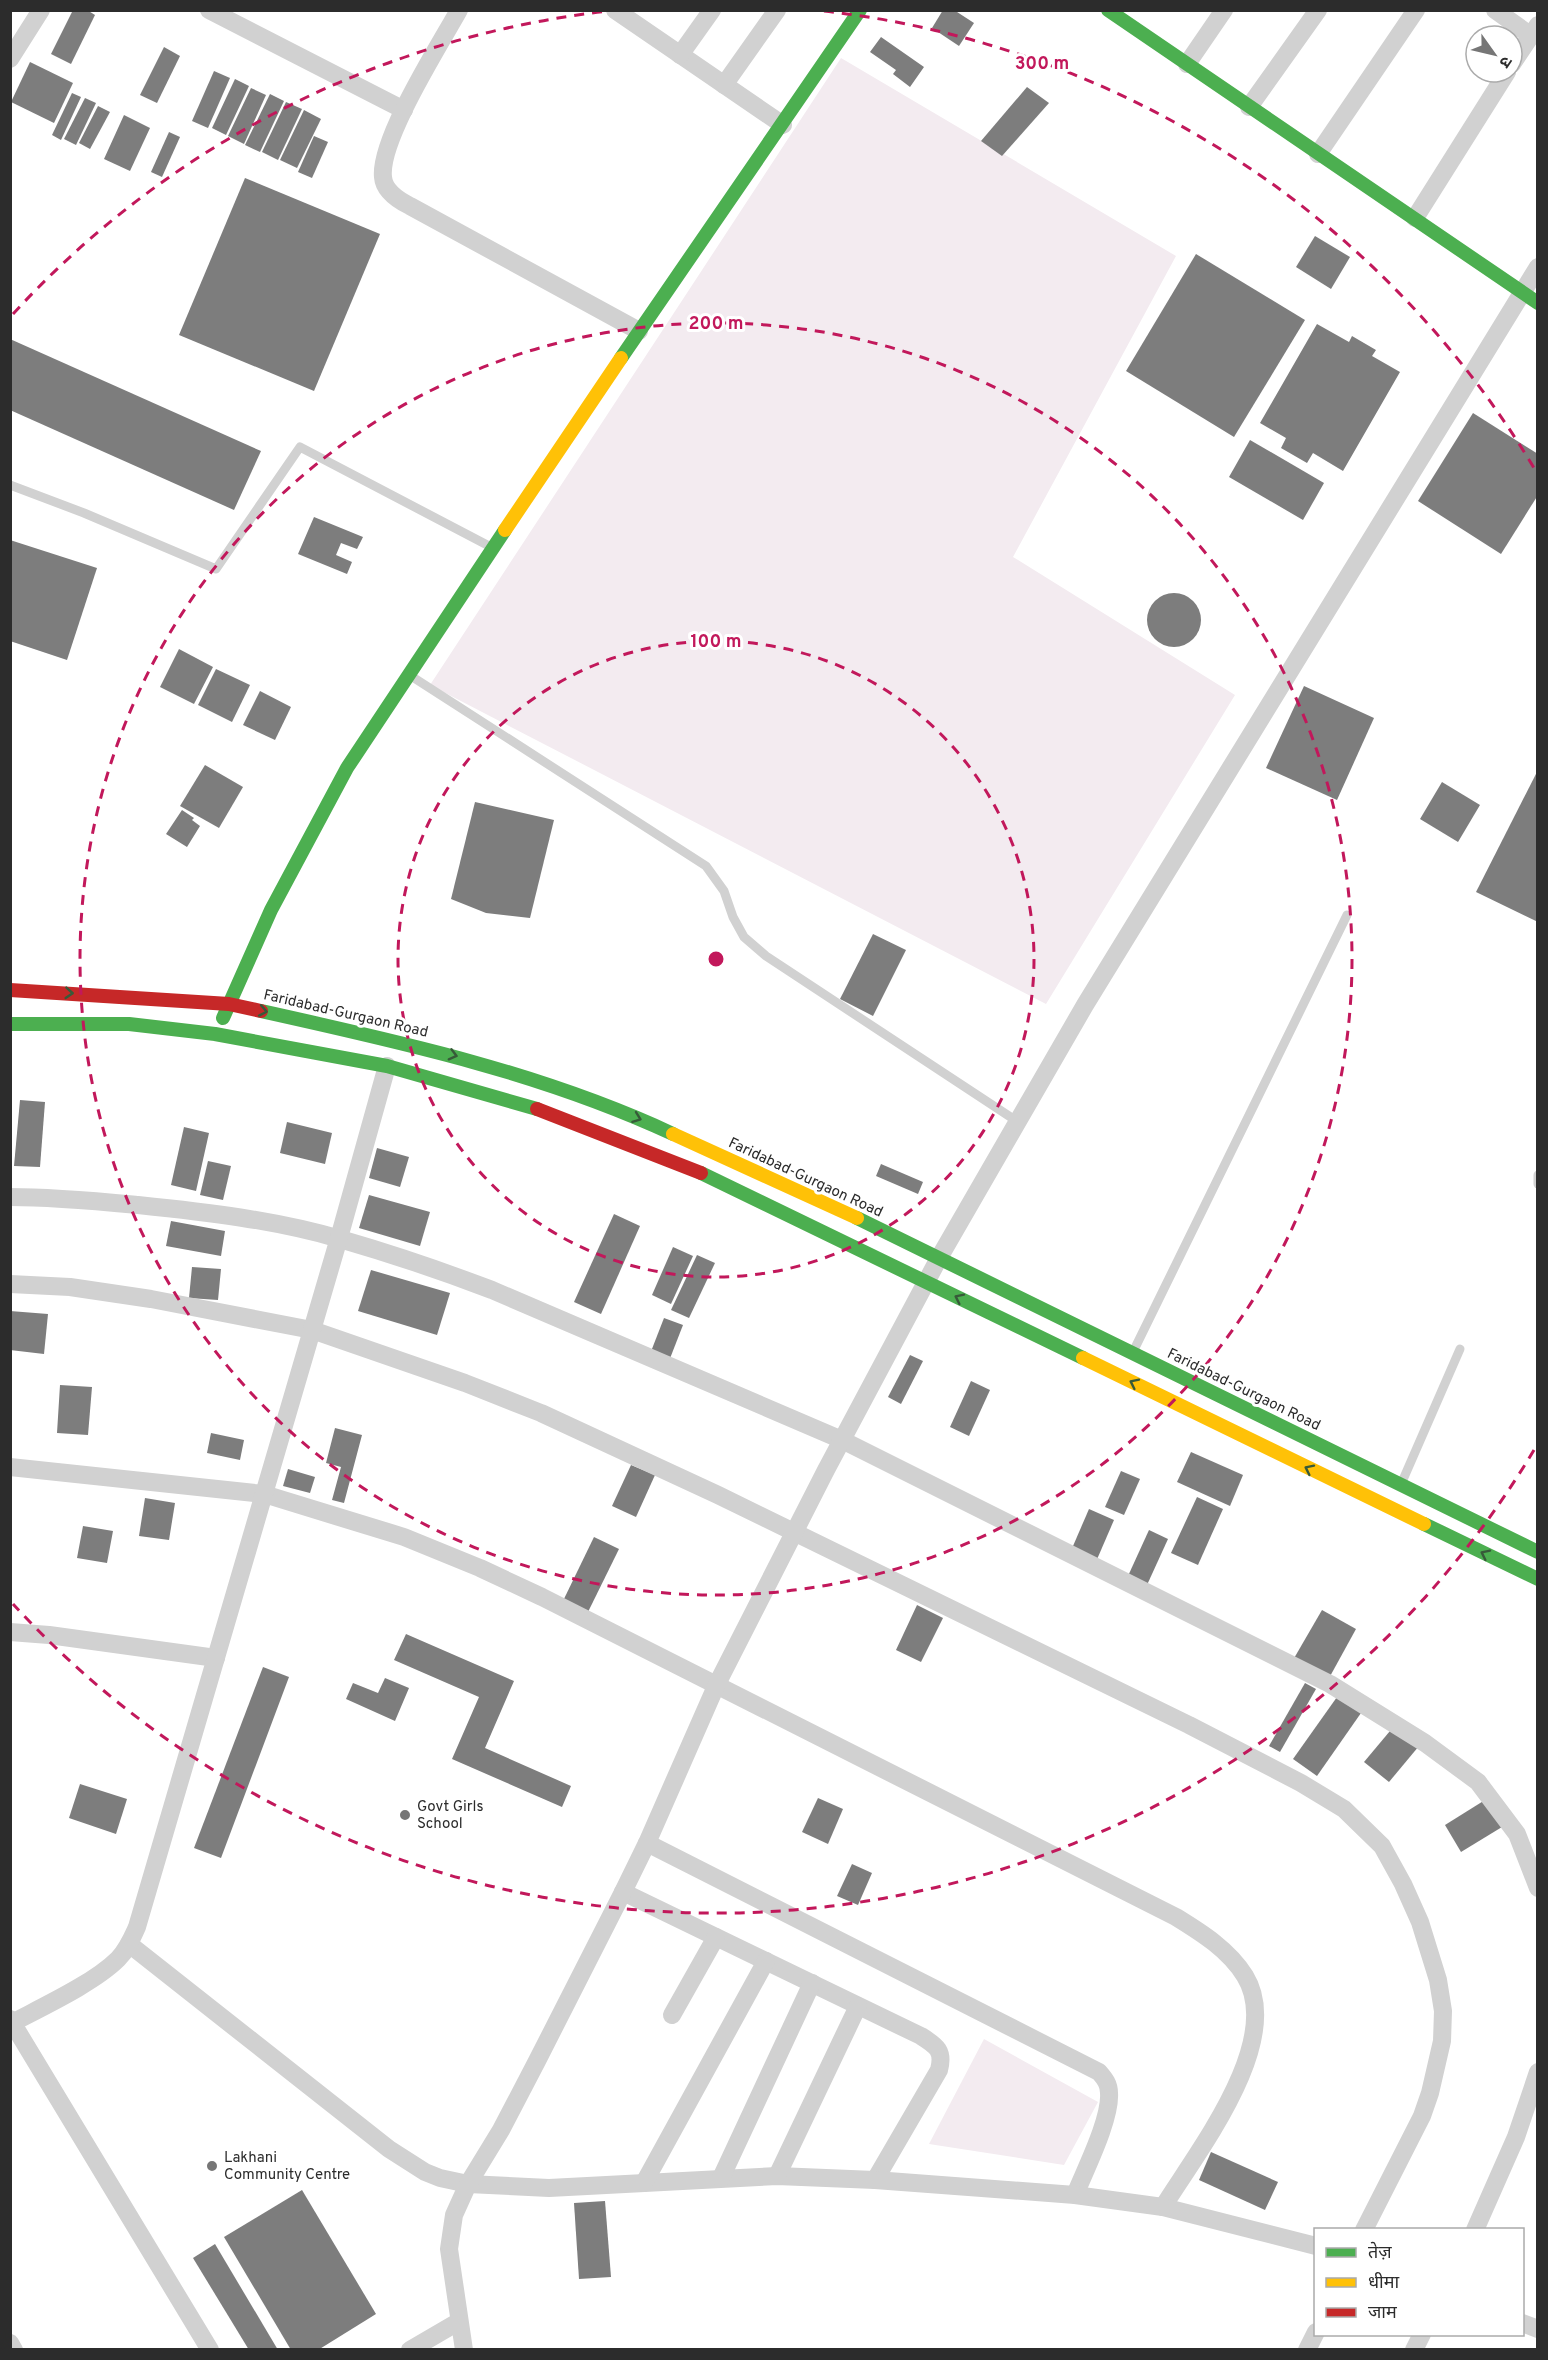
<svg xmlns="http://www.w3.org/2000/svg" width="1548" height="2360" font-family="Overpass,'Noto Sans Devanagari',sans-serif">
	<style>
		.green { fill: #f3ebf0 }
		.building { fill: #7d7d7d }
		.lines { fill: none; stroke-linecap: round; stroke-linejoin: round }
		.lane { stroke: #d1d1d1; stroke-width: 9 }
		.street { stroke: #d1d1d1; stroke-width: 18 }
		.fast { stroke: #4caf50; stroke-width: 14 }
		.slow { stroke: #ffc107; stroke-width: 14 }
		.jam { stroke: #c62828; stroke-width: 14 }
		.oneway { stroke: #375a39 }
		.ring { fill: none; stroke: #c2185b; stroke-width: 3; stroke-dasharray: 10 8 }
		.poi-dot { fill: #767676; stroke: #fff; stroke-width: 2 }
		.labels { text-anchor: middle; stroke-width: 6; stroke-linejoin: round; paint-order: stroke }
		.street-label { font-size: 15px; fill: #2c2c2c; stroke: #fff }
		.poi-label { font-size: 15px; fill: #2c2c2c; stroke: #fff; text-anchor: start }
		.centre { fill: #c2185b; stroke: #fff; stroke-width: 3 }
		.ring-label { font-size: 18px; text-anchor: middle; font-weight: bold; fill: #c2185b; stroke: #fff; stroke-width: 6; stroke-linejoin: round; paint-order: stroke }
	</style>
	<rect width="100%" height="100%" fill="#fff"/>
	<!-- green -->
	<g class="green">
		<path d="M841 58 1176 256 1013 557 1235 695 1046 1004 430 685Z"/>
		<path d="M984 2039 1098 2102 1064 2165 929 2144Z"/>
	</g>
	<!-- building -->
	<g class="building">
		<path d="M73 10H87L95 15 71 64 51 54Z"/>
		<path d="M943 10H954L974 23 959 46 932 28Z"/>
		<path d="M881 37 924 67 910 87 893 74 896 70 870 52Z"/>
		<path d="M164 47 180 56 157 103 140 95Z"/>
		<path d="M30 62 73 83 54 123 11 102Z"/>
		<path d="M214 71 230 78 208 128 192 121Z"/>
		<path d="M235 79 249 86 226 135 212 128Z"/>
		<path d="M1027 87 1049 103 1002 156 981 141Z"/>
		<path d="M251 88 266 95 244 144 228 136Z"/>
		<path d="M72 93 81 97 61 140 52 135Z"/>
		<path d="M270 94 284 101 260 152 245 145Z"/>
		<path d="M85 98 96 103 76 145 64 139Z"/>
		<path d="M286 102 302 109 278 160 262 152Z"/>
		<path d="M98 106 110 112 90 149 79 143Z"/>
		<path d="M304 110 321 119 297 168 280 160Z"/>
		<path d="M124 115 150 128 130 171 104 159Z"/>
		<path d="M169 132 180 137 162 177 151 172Z"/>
		<path d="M314 136 328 142 312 178 298 172Z"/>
		<path d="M245 178 380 234 314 391 179 335Z"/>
		<path d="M1315 236 1350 257 1331 289 1296 267Z"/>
		<path d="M1196 254 1305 320 1234 437 1126 371Z"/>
		<path d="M1317 324 1349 342 1352 336 1376 350 1372 356 1400 372 1343 471 1313 453 1307 463 1281 448 1286 438 1260 423Z"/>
		<path d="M10 339 261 451 234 510 10 410Z"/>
		<path d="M1473 413 1538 454V495L1501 554 1418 501Z"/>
		<path d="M1250 440 1324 483 1303 520 1229 477Z"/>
		<path d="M314 517 363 537 357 549 341 543 336 555 352 562 347 574 298 554Z"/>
		<path d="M10 540 97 568 67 660 10 641Z"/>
		<circle cx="1174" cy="620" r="27"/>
		<path d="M179 649 213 667 194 704 160 687Z"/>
		<path d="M216 669 250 685 232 722 198 705Z"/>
		<path d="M1304 686 1374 718 1337 800 1266 768Z"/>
		<path d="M260 691 291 707 275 740 243 725Z"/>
		<path d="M205 765 243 787 219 828 180 806Z"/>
		<path d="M1538 770V922L1476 892Z"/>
		<path d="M1442 782 1480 805 1458 842 1420 819Z"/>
		<path d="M475 802 554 820 530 918 486 913 451 899Z"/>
		<path d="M182 810 194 818 192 820 200 826 187 847 166 834Z"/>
		<path d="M873 934 906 950 873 1016 840 999Z"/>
		<path d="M20 1100 45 1102 40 1167 14 1166Z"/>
		<path d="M287 1122 332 1133 325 1164 280 1153Z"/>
		<path d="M184 1127 209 1133 196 1191 171 1185Z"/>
		<path d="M377 1148 409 1157 400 1187 369 1178Z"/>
		<path d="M208 1161 231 1166 223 1200 200 1195Z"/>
		<path d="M881 1164 923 1182 918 1194 876 1176Z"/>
		<path d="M369 1195 430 1212 420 1246 359 1228Z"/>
		<path d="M614 1214 640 1226 601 1314 574 1302Z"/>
		<path d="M171 1221 225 1231 221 1256 166 1246Z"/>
		<path d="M673 1247 693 1256 671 1304 652 1295Z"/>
		<path d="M697 1255 715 1263 689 1318 671 1310Z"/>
		<path d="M192 1267 221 1269 218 1300 189 1298Z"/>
		<path d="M371 1270 450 1293 437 1335 358 1311Z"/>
		<path d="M10 1311 48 1314 44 1354 10 1350Z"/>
		<path d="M664 1318 683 1325 669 1361 650 1354Z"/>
		<path d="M910 1355 923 1361 901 1404 888 1397Z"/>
		<path d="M971 1381 990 1390 969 1436 950 1427Z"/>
		<path d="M60 1385 92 1387 88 1435 57 1433Z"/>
		<path d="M335 1428 362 1435 344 1503 332 1500 341 1467 326 1463Z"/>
		<path d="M211 1433 244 1440 240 1460 207 1453Z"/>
		<path d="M1191 1452 1243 1475 1230 1506 1177 1482Z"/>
		<path d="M631 1465 655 1475 636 1517 612 1506Z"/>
		<path d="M288 1469 315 1477 310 1493 283 1486Z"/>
		<path d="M1121 1471 1140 1479 1124 1515 1105 1507Z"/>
		<path d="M1197 1497 1223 1509 1198 1565 1171 1553Z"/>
		<path d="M145 1498 175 1503 169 1540 139 1536Z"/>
		<path d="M1089 1509 1114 1520 1095 1564 1070 1553Z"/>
		<path d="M83 1526 113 1531 107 1563 77 1558Z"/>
		<path d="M1149 1530 1168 1539 1147 1585 1128 1576Z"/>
		<path d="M594 1537 619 1549 587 1614 562 1603Z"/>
		<path d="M917 1605 943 1618 921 1662 896 1650Z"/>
		<path d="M1322 1610 1356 1629 1328 1680 1293 1660Z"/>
		<path d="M406 1634 514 1681 485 1748 571 1786 562 1807 452 1759 479 1697 394 1660Z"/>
		<path d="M263 1667 289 1677 221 1858 194 1848Z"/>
		<path d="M385 1678 409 1688 395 1721 346 1699 353 1683 378 1693Z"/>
		<path d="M1305 1683 1316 1689 1280 1752 1269 1746Z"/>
		<path d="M1337 1697 1361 1713 1317 1776 1293 1759Z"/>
		<path d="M1395 1725 1419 1746 1389 1782 1364 1762Z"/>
		<path d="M80 1784 127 1799 116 1834 69 1818Z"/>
		<path d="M818 1798 843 1809 828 1844 802 1832Z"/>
		<path d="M1485 1800 1502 1827 1461 1852 1445 1825Z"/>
		<path d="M852 1864 872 1873 858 1905 837 1896Z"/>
		<path d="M1211 2152 1278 2182 1265 2210 1199 2180Z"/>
		<path d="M302 2190 376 2314 318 2350H291L224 2237Z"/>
		<path d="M605 2201 611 2277 579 2279 574 2203Z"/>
		<path d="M215 2244 278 2350H249L193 2258Z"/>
	</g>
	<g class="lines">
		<!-- lane -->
		<g class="lane">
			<path d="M10 485 84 513 216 569 300 447 491 547"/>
			<path d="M411 676 706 866 724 891 733 917 744 937 766 956 1018 1122"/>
			<path d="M1538 1175V1184"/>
			<path d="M1133 1352 1347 915"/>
			<path d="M1402 1482 1460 1349"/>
		</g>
		<!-- street -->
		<g class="street">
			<path d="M209 10 404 110"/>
			<path d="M459 10C439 46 379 140 383 177 384 191 398 200 410 206L639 331"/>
			<path d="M615 10 783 125"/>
			<path d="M1495 10 1530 35"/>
			<path d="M680 55 712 10"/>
			<path d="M10 59 41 10"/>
			<path d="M1187 64 1224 10"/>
			<path d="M1512 64 1538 25"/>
			<path d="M724 85 777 10"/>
			<path d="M1249 107 1318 10"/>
			<path d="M1318 154 1416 10"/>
			<path d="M1415 218 1507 72"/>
			<path d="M10 1197C53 1197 95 1201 138 1205 206 1212 275 1220 340 1239 392 1254 442 1271 492 1290L842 1440 1330 1684 1425 1743 1478 1782 1517 1834 1538 1888"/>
			<path d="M10 1284 70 1287 151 1299 312 1330 465 1383 541 1413 718 1495 1189 1725 1301 1783 1344 1809 1382 1846 1403 1884 1420 1922 1438 1980 1443 2011 1442 2041 1430 2093 1422 2116 1364 2230"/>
			<path d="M10 1467 264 1494 404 1537 480 1568 542 1597 1176 1917C1202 1933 1229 1950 1245 1976 1285 2041 1197 2152 1163 2207"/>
			<path d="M10 1632 49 1635 216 1658"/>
			<path d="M647 1843 1099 2072C1105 2079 1109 2084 1109 2093 1111 2119 1085 2170 1075 2195"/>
			<path d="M623 1892 921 2036C937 2046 944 2051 939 2070L875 2180"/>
			<path d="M129 1944 389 2149 425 2172 440 2178 468 2184 549 2188 777 2176 875 2180 1075 2195 1163 2207 1316 2246"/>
			<path d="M672 2015 716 1937"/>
			<path d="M10 2019 210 2350"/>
			<path d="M10 2024C42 2007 94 1983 118 1959 127 1950 132 1938 137 1927L339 1238 387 1066"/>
			<path d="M777 2176 858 2006"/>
			<path d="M721 2178 812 1983"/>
			<path d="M644 2183 766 1961"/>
			<path d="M1475 2230 1516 2137 1538 2072"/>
			<path d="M1522 2323 1538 2329"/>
			<path d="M10 2343 14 2350"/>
			<path d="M410 2350 458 2322"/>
			<path d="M464 2350 449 2249 454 2215 468 2184 501 2130 537 2061 623 1892 647 1843 716 1686 826 1470 939 1258 1085 1005 1538 267"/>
			<path d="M1307 2350 1316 2332"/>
			<path d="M1414 2350 1422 2334"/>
		</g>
		<!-- fast -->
		<g class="fast">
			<path d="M1108 10 1538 303"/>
			<path d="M621 358 860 10"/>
			<path d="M261 1011C401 1042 542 1073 673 1134"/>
			<path d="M223 1018 271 910 347 768 505 530"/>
			<path d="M10 1024H129L215 1034 387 1066 537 1109"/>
			<path d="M701 1173 1083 1358"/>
			<path d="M857 1218 1538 1552"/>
			<path d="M1424 1524 1538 1579"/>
		</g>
		<!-- slow -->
		<g class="slow">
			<path d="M505 530 621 358"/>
			<path d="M673 1134 857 1218"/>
			<path d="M1083 1358 1424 1524"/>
		</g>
		<!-- jam -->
		<g class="jam">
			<path d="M10 990 229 1004 261 1011"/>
			<path d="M537 1109 701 1173"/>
		</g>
	</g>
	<!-- one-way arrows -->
	<defs><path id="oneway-chevron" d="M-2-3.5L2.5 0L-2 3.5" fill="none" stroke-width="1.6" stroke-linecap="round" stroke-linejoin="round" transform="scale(1.5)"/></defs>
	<g class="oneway">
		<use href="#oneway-chevron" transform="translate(69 993) rotate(4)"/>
		<use href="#oneway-chevron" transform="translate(263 1011) rotate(11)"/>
		<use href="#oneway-chevron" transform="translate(453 1055) rotate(15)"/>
		<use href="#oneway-chevron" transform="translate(637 1118) rotate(20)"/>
		<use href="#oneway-chevron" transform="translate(959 1298) rotate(-154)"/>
		<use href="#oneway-chevron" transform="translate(1134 1383) rotate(-154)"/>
		<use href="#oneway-chevron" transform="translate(1309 1469) rotate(-154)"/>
		<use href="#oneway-chevron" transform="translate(1485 1554) rotate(-154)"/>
	</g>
	<!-- distance rings -->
	<g class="ring">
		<circle cx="716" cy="959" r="318"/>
		<circle cx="716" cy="959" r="636"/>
		<path d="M1534 1450A954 954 0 0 1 13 1604M13 314A954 954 0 0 1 608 11M824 11A954 954 0 0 1 1534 468"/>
	</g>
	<!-- markers -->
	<g class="poi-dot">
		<circle cx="405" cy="1815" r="6"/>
		<circle cx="212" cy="2166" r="6"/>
	</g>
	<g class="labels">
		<!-- street labels -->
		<g class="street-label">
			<text transform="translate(346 1013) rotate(13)" y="5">Faridabad-Gurgaon Road</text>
			<text transform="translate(806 1177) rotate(25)" y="5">Faridabad-Gurgaon Road</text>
			<text transform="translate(1244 1389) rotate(26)" y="5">Faridabad-Gurgaon Road</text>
		</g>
		<!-- poi labels -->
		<g class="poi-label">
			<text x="417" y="1811">Govt Girls<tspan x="417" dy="17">School</tspan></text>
			<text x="224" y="2162">Lakhani<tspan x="224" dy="17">Community Centre</tspan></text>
		</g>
	</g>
	<circle cx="716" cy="959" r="9" class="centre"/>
	<g class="ring-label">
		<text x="1042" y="69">300 m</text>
		<text x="716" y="329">200 m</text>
		<text x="716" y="647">100 m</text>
	</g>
	<!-- border -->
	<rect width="1548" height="2360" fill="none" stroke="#2c2c2c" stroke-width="24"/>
	<!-- legend -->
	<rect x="1314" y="2228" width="210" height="108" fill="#ffffff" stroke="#ababab" stroke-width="1.5"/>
	<rect x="1326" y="2248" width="30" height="9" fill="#4caf50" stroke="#ababab" stroke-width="1.5"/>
	<text x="1368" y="2258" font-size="18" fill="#2c2c2c">तेज़</text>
	<rect x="1326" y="2278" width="30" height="9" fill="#ffc107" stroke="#ababab" stroke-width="1.5"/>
	<text x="1368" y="2288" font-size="18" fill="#2c2c2c">धीमा</text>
	<rect x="1326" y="2308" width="30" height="9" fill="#c62828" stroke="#ababab" stroke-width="1.5"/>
	<text x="1368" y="2318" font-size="18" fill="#2c2c2c">जाम</text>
	<!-- north arrow -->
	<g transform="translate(1494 54) rotate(124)"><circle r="28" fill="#ffffff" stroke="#ababab" stroke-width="1.5"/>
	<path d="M0-4.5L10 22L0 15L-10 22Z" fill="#767676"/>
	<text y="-9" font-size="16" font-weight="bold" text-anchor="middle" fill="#2c2c2c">उ</text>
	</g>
</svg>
